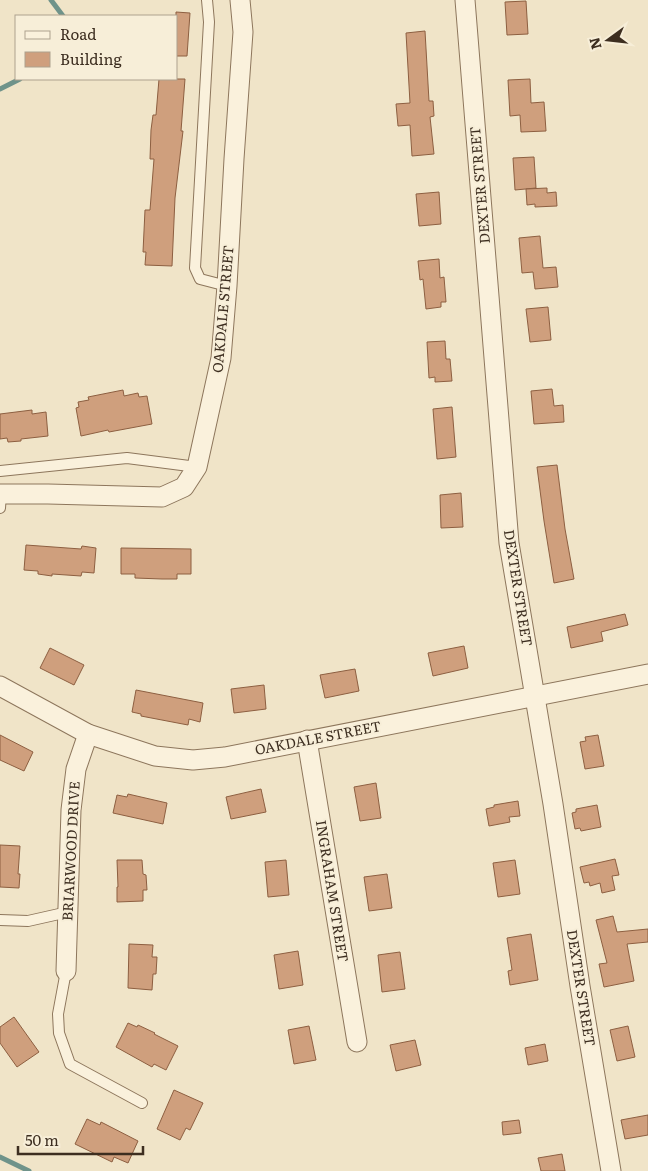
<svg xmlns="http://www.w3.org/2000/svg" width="648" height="1171" font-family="Literata,serif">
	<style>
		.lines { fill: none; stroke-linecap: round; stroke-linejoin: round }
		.stream { stroke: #6f938a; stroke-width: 5 }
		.building { fill: #cf9f7d; stroke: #8d5f41 }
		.service-casing { stroke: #8d765c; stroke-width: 12 }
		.minor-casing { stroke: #8d765c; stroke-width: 21 }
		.service { stroke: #faf1dc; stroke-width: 10 }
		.minor { stroke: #faf1dc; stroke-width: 19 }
		.labels { text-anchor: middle; stroke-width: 4; stroke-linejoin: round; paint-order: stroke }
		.street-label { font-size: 14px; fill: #3d2e20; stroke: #f7eed8 }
	</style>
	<rect width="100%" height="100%" fill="#f0e4c8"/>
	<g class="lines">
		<!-- stream -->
		<g class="stream">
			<path d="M51 0 63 16"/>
			<path d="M0 89 20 79"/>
			<path d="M0 1157 29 1171"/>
		</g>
	</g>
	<!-- building -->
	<g class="building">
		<path d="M526 1 528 34 507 35 505 2Z"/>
		<path d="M176 12 190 13 187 56H176Z"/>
		<path d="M425 31 429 101H433L434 116 430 117 434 154 412 156 410 125 398 126 396 104 410 103 406 33Z"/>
		<path d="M159 79H185L181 131H183L175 198 172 266 145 265 146 252H143L145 210H150L154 159H150L151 130 153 115H156Z"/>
		<path d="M530 79 531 103 544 102 546 131 521 132 520 115 510 116 508 80Z"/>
		<path d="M534 157 536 188 515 190 513 158Z"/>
		<path d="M547 188V193L556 192 557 206 535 207V204L527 205 526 189Z"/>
		<path d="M439 192 441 224 419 226 416 194Z"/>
		<path d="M540 236 543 268 556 267 558 287 535 289 533 272 522 273 519 238Z"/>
		<path d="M439 259 440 278 444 277 446 302H441V307L426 309 423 279 420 280 418 261Z"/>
		<path d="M548 307 551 340 530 342 526 309Z"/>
		<path d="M445 341 446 359H450L452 381 435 382V377L429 378 427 342Z"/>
		<path d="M552 389 554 406 563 405 564 422 534 424 531 391Z"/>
		<path d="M123 390 124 396 138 393 139 397 147 396 152 424 109 432 108 430 81 436 76 408 79 407 78 402 89 400 88 397Z"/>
		<path d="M452 407 456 457 437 459 433 409Z"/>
		<path d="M32 410V414L46 412 48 436 21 439V441L8 442 7 438 0 439V414Z"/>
		<path d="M557 465 565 529 574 579 554 583 544 521 537 467Z"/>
		<path d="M461 493 463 527 441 528 440 495Z"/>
		<path d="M26 545 81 549 82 546 96 548 94 573 82 572 81 576 52 574V576L38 574V571L24 570Z"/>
		<path d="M121 548 191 549V574H177V579H162L135 578V574H121Z"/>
		<path d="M625 614 628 625 601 632 603 641 571 648 567 627Z"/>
		<path d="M464 646 468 668 433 676 428 653Z"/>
		<path d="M50 648 84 665 74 685 40 668Z"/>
		<path d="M355 669 359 691 325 698 320 675Z"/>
		<path d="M264 685 266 709 234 713 231 689Z"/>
		<path d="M136 690 203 703 200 722 189 719 188 725 141 716V714L132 712Z"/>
		<path d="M0 735 33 752 24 771 0 760Z"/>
		<path d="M598 735 604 766 585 769 580 742 586 741 585 737Z"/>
		<path d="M376 783 381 818 360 821 354 787Z"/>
		<path d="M261 789 266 812 231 819 226 797Z"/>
		<path d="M128 794 167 803 163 824 113 813 117 795 127 797Z"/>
		<path d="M518 801 520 816 509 817 510 822 489 826 486 809 494 807V805Z"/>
		<path d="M597 805 601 827 581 831 580 828 575 829 572 813 576 812V809Z"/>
		<path d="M0 845 20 846 18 874H20L19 888 0 887Z"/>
		<path d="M615 859 619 875 612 876 615 890 602 893 600 883 590 886 589 882 584 883 580 867Z"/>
		<path d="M117 860H142L143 874 146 875 147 890H143V901L117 902V887H118Z"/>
		<path d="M286 860 289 895 268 897 265 862Z"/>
		<path d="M515 860 520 894 498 897 493 863Z"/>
		<path d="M387 874 392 908 369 911 364 877Z"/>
		<path d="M613 916 617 932 648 929V942L627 944 634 981 604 987 599 964 607 963 596 920Z"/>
		<path d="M531 934 538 980 510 985 508 971 512 970 507 938Z"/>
		<path d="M129 944 153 945 152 957H157L156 974H153L152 990 128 988Z"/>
		<path d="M298 951 303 985 279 989 274 955Z"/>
		<path d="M400 952 405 989 382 992 378 955Z"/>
		<path d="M14 1017 39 1052 17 1067 0 1043V1027Z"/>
		<path d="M128 1023 137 1027 138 1025 155 1033 154 1034 178 1046 166 1070 154 1064 152 1067 116 1047Z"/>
		<path d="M309 1026 316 1060 294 1064 288 1030Z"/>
		<path d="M628 1026 635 1057 617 1061 610 1030Z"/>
		<path d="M415 1040 421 1065 396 1071 390 1045Z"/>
		<path d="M545 1044 548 1061 528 1065 525 1048Z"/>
		<path d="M174 1090 203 1103 190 1130 186 1128 180 1140 157 1129Z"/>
		<path d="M648 1115V1135L625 1139 621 1120Z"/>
		<path d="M87 1119 100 1125 101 1122 138 1141 128 1163 114 1157 112 1162 75 1144Z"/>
		<path d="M519 1120 521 1133 503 1135 502 1122Z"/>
		<path d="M562 1154 565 1171H541L538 1158Z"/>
	</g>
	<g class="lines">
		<defs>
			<g id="service">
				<path d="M207 0 209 22 195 268 200 279 227 286"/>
				<path d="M0 471 127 458 197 467"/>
				<path d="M0 508 1 494"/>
				<path d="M0 920 28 921 68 912"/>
				<path d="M66 971 58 1014 59 1033 70 1064 142 1103"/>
			</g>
			<g id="minor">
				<path d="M465 0 509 543 553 804 580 986 611 1171"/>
				<path d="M0 494H48L162 497 184 487 197 467 221 358 227 286 234 159 243 32 240 0"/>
				<path d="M0 686 88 734 155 756 193 760 225 757 648 674"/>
				<path d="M307 740 357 1042"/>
				<path d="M66 971 71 810 76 769 88 734"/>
			</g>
		</defs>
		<!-- service casing -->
		<use href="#service" class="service-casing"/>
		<!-- minor casing -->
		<use href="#minor" class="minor-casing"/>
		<!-- service -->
		<use href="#service" class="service"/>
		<!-- minor -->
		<use href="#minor" class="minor"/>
	</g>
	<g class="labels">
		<!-- street labels -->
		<g class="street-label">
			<text transform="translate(480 185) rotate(-95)" y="5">DEXTER STREET</text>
			<text transform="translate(223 309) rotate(-85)" y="5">OAKDALE STREET</text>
			<text transform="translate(518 588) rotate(81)" y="5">DEXTER STREET</text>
			<text transform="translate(318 738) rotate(-11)" y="5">OAKDALE STREET</text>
			<text transform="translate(71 851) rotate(-87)" y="5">BRIARWOOD DRIVE</text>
			<text transform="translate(332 891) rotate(81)" y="5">INGRAHAM STREET</text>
			<text transform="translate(581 988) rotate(81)" y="5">DEXTER STREET</text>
		</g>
	</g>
	<!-- legend -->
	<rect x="15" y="15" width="162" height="65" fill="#f7eed8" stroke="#ada18e"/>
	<rect x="25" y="31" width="25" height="8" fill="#faf1dc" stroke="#ada18e"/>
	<text x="60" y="40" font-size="15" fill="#3d2e20">Road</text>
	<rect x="25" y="52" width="25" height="15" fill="#cf9f7d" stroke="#ada18e"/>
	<text x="60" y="65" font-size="15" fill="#3d2e20">Building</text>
	<!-- north arrow -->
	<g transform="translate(608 40) rotate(255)" stroke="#f7eed8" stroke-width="4" paint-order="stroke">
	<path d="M0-4L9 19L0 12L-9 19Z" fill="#3d2e20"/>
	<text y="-8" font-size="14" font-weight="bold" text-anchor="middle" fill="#3d2e20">N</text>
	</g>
	<!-- scale -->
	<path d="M18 1146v8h125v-8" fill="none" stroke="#3d2e20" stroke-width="2.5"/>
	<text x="25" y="1146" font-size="15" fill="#3d2e20" stroke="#f7eed8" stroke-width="4" paint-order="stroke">50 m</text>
</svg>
